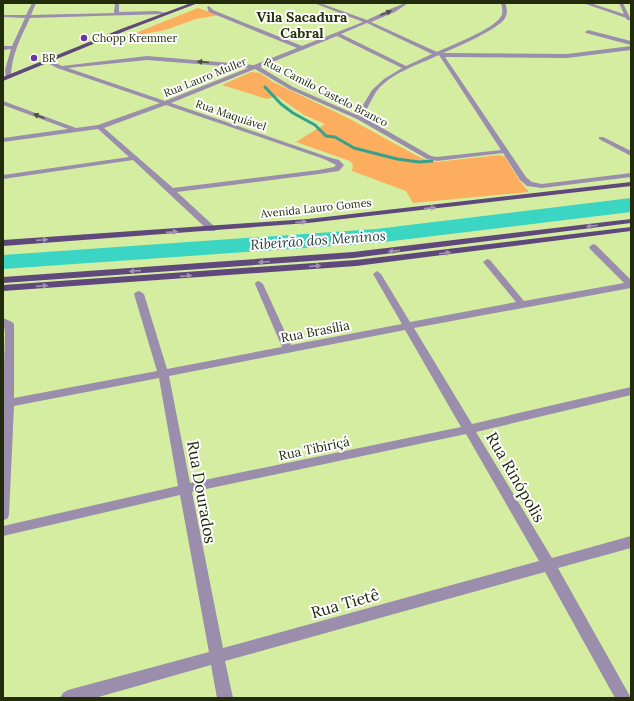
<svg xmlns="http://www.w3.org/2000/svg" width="634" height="701" font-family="Lora,serif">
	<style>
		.green { fill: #fdad5e }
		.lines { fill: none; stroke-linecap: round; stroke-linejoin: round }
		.stream { stroke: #34a28c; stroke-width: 3 }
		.river { fill: #3bd5c3; fill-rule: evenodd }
		.minor { fill: #9a8eac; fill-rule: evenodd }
		.major { fill: #5f487c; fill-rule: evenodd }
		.oneway { fill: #4c4e44 }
		.oneway2 { fill: #9f91b0 }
		.poi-dot { fill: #6e32a8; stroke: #fff; stroke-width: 1.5 }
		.labels { text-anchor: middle; stroke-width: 4; stroke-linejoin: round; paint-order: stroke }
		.far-poi-label { font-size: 11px; fill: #222b0c; stroke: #fff; text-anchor: start }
		.far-street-label { font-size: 11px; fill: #222b0c; stroke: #fff }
		.street-label { font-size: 13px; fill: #222b0c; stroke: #fff }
		.far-district-label { font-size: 14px; font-weight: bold; fill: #263009; stroke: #fff }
		.water-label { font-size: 14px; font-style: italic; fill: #1d3c37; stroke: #fff }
		.near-street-label { font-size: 16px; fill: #222b0c; stroke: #fff }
	</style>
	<rect width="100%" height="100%" fill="#d4eda1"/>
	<!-- green -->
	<g class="green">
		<path d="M198 8 219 15 196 19 165 30 123 38Z"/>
		<path d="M251 72 260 73 273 82 348 118 421 158 436 162 499 155 505 157 519 180 529 192 413 203 406 191 352 171 353 165 350 161 296 142 325 124 304 115 277 96 267 99 222 85Z"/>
	</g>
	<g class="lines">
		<!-- stream -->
		<path class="stream" d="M265 87 281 104 293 113 315 125 326 136 335 137 354 148 397 159 419 162 432 161"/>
		<!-- river -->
		<path class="river" d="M631 198V212L376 243 3 269V255L376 229Z"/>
		<!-- minor -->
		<g class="minor">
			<path d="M32 3H36L31 15 114 13 115 3H119V12L157 11 166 13 164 14 30 18C21 37 11 56 11 77L6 78 5 70 11 49 3 50V46H12L25 18 3 17V15H26Z"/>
			<path d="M314 3H320L367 20C376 16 401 3 408 3L395 12 371 22 437 52C452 45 491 30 500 18 504 13 502 8 501 3H505C507 8 508 13 505 18 499 29 457 47 443 53L567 54 631 46V50L567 58 445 57 526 177 532 182 542 184 631 173V177L542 188 527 186 520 180 503 153 437 161 427 159 357 119 289 89 255 69 171 103 328 157 339 160 344 165 339 171 319 174 177 192 215 227V231H209L133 160 3 179V175L129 157 98 129 3 142V138L68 129 3 105V101L76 128 98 125 160 103 57 68 44 61V59H48L62 66 147 56 254 65 297 48 209 12 207 7 209 6 213 10 302 46 363 22ZM367 23 432 54 406 66 341 34ZM337 36 402 68 384 79 372 90 357 115 293 87 260 67ZM439 55 501 150 437 157 431 156 363 117C367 109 371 100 376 92 390 73 418 65 439 55ZM147 60 248 68 165 101 68 68ZM166 105 324 159 336 165 334 167 319 170 173 188 104 128Z"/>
			<path d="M583 3H590L624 14 619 3H623L631 20H627L626 18Z"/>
			<path d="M588 30 631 41V45L586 33 585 32Z"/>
			<path d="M599 137H603L631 151V156L599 139Z"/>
			<path d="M593 244 596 245 631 280V288L414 328 472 424 631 387V395L476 432 552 558 631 536V548L558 568 631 698H615L545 572 225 661 233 698H217L211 665 95 698H60L63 693 68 690 209 652 180 495 3 536V526L178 486 159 378 14 406 9 515 7 519 3 520V400L5 333 3 318 12 322 14 324V398L157 371 134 294 136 292 139 291 144 294 167 369 282 347 255 284 256 282 259 281 263 284 291 345 402 324 373 274 377 271 381 274 410 322 516 302 483 262 487 259 490 260 524 301 624 283 590 249 589 247ZM405 330 461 427 190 483 169 376ZM466 434 539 561 223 648 192 492Z"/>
		</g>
		<!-- major -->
		<g class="major">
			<path d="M191 3H198L125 31 3 81V77L121 29Z"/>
			<path d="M631 182V186L308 223 3 246V240L308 219Z"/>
			<path d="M631 219V223L353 258 3 283V277L353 252Z"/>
			<path d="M631 227V231L356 266 3 291V285L356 260Z"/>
		</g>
	</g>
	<!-- one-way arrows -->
	<defs><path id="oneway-solid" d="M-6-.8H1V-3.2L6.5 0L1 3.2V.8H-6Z"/></defs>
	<g class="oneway">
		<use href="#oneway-solid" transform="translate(386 13) rotate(-22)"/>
		<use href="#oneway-solid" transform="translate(203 62) rotate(-175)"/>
		<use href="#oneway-solid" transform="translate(39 116) rotate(-159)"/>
	</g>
	<g class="oneway2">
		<use href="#oneway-solid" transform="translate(430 208) rotate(-6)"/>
		<use href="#oneway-solid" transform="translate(301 222) rotate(-5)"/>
		<use href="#oneway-solid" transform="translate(592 226) rotate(173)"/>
		<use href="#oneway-solid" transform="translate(172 232) rotate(-4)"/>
		<use href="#oneway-solid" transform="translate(42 240) rotate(-4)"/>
		<use href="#oneway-solid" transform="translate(394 251) rotate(174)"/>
		<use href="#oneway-solid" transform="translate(445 253) rotate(-7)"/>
		<use href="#oneway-solid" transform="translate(264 262) rotate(176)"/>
		<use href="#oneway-solid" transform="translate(315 266) rotate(-5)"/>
		<use href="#oneway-solid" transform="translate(135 271) rotate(176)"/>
		<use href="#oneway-solid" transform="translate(186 276) rotate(-4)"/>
		<use href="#oneway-solid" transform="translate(42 286) rotate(-4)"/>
	</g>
	<!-- markers -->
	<g class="poi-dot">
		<circle cx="84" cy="38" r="4"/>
		<circle cx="34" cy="58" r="4"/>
	</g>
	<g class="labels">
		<!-- far-poi labels -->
		<g class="far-poi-label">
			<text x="92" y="42">Chopp Kremmer</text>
			<text x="42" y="62">BR</text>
		</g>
		<!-- far-street labels -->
		<g class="far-street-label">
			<text transform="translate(205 77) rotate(-22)" y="4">Rua Lauro Muller</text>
			<text transform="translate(326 92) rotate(27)" y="4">Rua Camilo Castelo Branco</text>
			<text transform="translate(231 115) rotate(19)" y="4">Rua Maquiável</text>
			<text transform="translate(316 208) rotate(-6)" y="4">Avenida Lauro Gomes</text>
		</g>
		<!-- street labels -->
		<g class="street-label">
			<text transform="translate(315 331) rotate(-11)" y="5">Rua Brasília</text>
			<text transform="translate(314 448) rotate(-12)" y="5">Rua Tibiriçá</text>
		</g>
		<!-- far-district labels -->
		<g class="far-district-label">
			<text x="302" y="22">Vila Sacadura<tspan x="302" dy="16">Cabral</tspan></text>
		</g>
		<!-- water labels -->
		<g class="water-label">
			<text transform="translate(318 240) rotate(-4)" y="5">Ribeirão dos Meninos</text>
		</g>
		<!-- near-street labels -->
		<g class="near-street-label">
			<text transform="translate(516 477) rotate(60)" y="6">Rua Rinópolis</text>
			<text transform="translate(202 492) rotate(80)" y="6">Rua Dourados</text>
			<text transform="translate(345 603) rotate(-16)" y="6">Rua Tietê</text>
		</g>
	</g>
	<!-- border -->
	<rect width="634" height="701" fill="none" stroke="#222b0c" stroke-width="8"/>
</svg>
